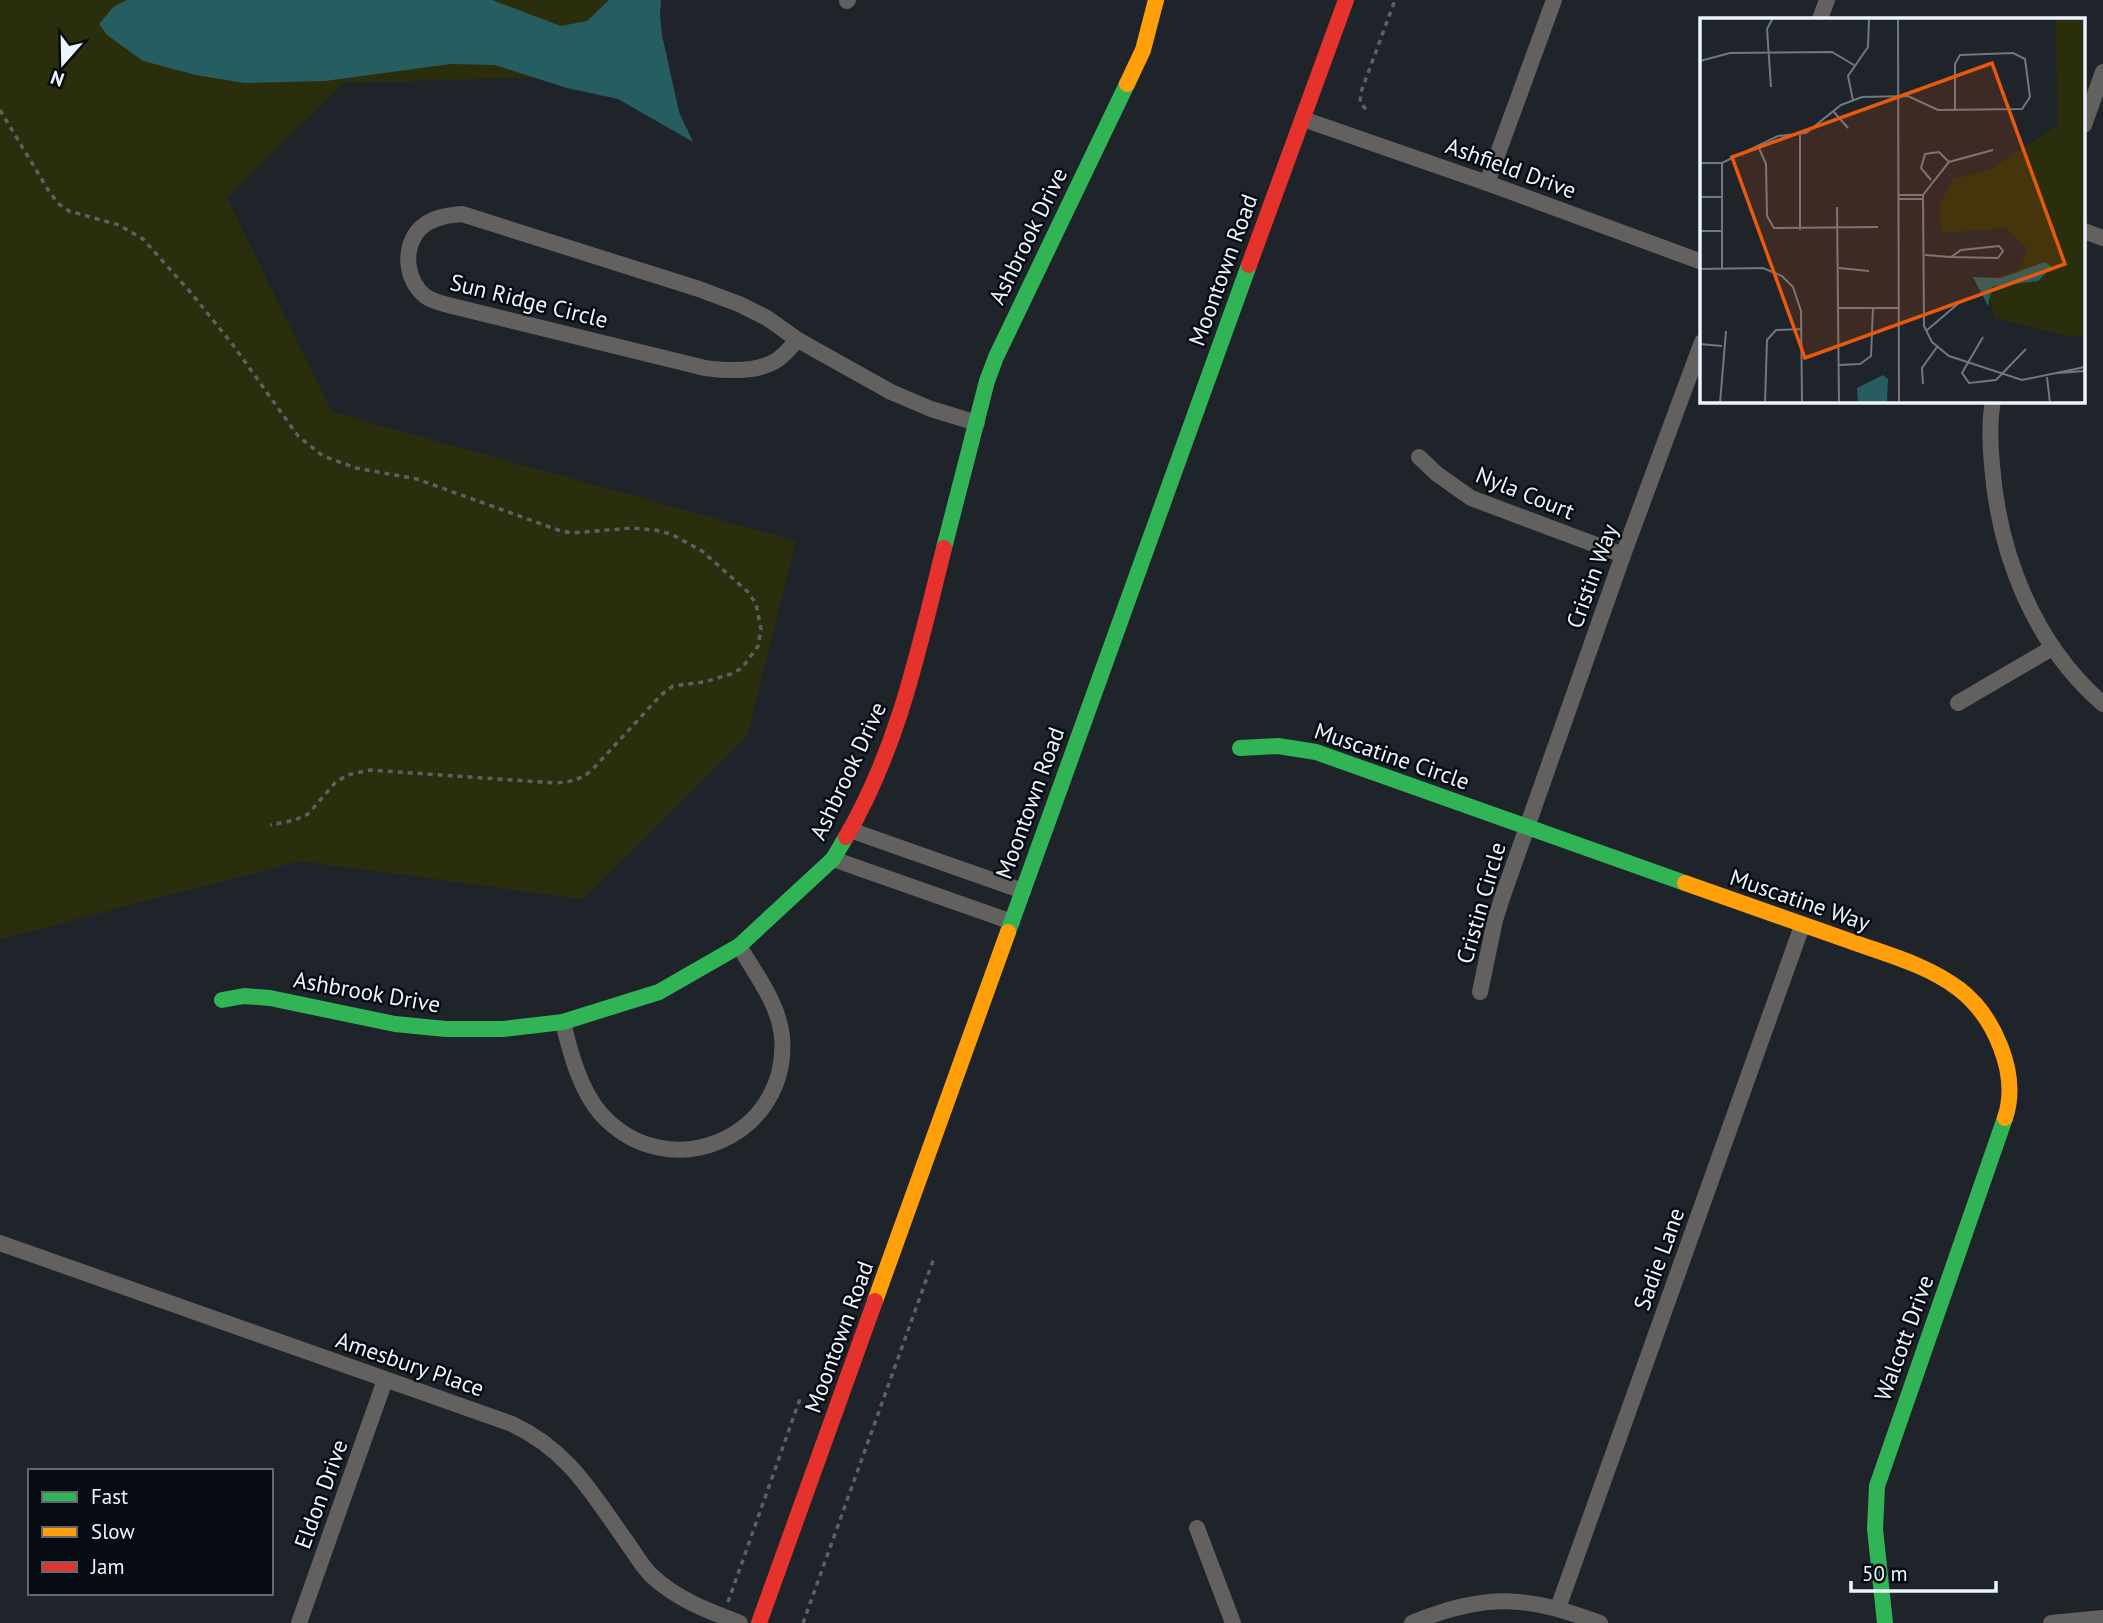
<svg xmlns="http://www.w3.org/2000/svg" width="2103" height="1623" font-family="'PT Sans',sans-serif">
	<style>
		.green { fill: #2a2e0c }
		.water { fill: #255d61 }
		.lines { fill: none; stroke-linecap: round; stroke-linejoin: round }
		.path { stroke: #5d6061; stroke-width: 3.5; stroke-dasharray: 5 5; stroke-linecap: butt }
		.street { stroke: #626160; stroke-width: 16 }
		.fast { stroke: #30b455; stroke-width: 16 }
		.slow { stroke: #ff9f0a; stroke-width: 16 }
		.jam { stroke: #e5322d; stroke-width: 16 }
		.labels { text-anchor: middle; stroke-width: 5; stroke-linejoin: round; paint-order: stroke }
		.street-label { font-size: 23px; fill: #ecf4fd; stroke: #070c12 }
		.inset-road { fill: none; stroke: #70777e; stroke-width: 2 }
		.view { fill: #e8590c; fill-opacity: 0.15; stroke: #e8590c; stroke-width: 3.5 }
		.inset-edge { fill: none; stroke: #ecf4fd; stroke-width: 3.5 }
	</style>
	<rect width="100%" height="100%" fill="#1e242a"/>
	<!-- green -->
	<path class="green" d="M0 0H624L618 75 343 83 227 198 332 412 796 541 747 736 583 899 300 861 0 939Z"/>
	<!-- water -->
	<path class="water" d="M127 0H492L561 26 587 21 609 0H661L660 16 662 35 679 112 693 142 618 99 567 88 495 65 451 64 325 81 244 83 196 75 143 61 107 35 99 24 113 7Z"/>
	<g class="lines">
		<!-- path -->
		<g class="path">
			<path d="M1366 109 1360 103 1361 92 1395 0"/>
			<path d="M0 110 50 193 59 204 69 211 119 225 143 239 192 294 233 345 298 436 323 456 356 468 417 479 558 530 572 533 632 528 655 530 671 534 702 551 748 592 756 604 761 629 758 646 742 668 731 674 704 682 673 686 661 695 592 770C580 780 571 782 555 783L370 770 347 775 335 783 308 814 295 820 270 825"/>
			<path d="M728 1602 801 1396"/>
			<path d="M803 1623 934 1258"/>
		</g>
		<!-- street -->
		<g class="street">
			<path d="M847 1 848 0"/>
			<path d="M1820 19 1827 0"/>
			<path d="M1303 119 1487 183 1702 262"/>
			<path d="M2084 125 2103 72"/>
			<path d="M1487 183 1554 0"/>
			<path d="M462 214 699 289 739 304 767 318 798 340C791 346 785 355 777 360 757 373 727 371 705 368L444 304C438 302 430 300 425 296 406 280 403 251 417 232 428 218 446 215 462 214Z"/>
			<path d="M2084 231 2103 238"/>
			<path d="M798 340 891 392 931 409 977 423"/>
			<path d="M1993 401C1989 422 1990 444 1992 465 1999 555 2034 644 2103 704"/>
			<path d="M1419 457 1437 474 1471 498 1623 555"/>
			<path d="M1958 703 2052 648"/>
			<path d="M850 830 1023 891"/>
			<path d="M833 859 1012 922"/>
			<path d="M1480 992 1495 920 1502 898 1623 555 1702 342"/>
			<path d="M563 1022C570 1052 580 1090 601 1114 669 1189 790 1137 782 1037 779 1004 755 973 739 946"/>
			<path d="M0 1243 512 1424C569 1451 591 1492 626 1541 634 1552 641 1565 651 1575 676 1599 708 1611 740 1623"/>
			<path d="M1197 1528 1233 1623"/>
			<path d="M1558 1608 1802 926"/>
			<path d="M299 1623 385 1380"/>
			<path d="M1412 1623C1486 1592 1527 1596 1600 1623"/>
			<path d="M2051 1623 2103 1618"/>
		</g>
		<!-- fast -->
		<g class="fast">
			<path d="M944 548 987 381 996 357 1127 84"/>
			<path d="M1240 748 1278 746 1316 752 1685 883"/>
			<path d="M1008 932 1249 265"/>
			<path d="M222 1000 244 996 270 998 395 1024 446 1029H503L563 1022 659 992 739 946 833 859 846 837"/>
			<path d="M1885 1623 1875 1529 1877 1486 2005 1118"/>
		</g>
		<!-- slow -->
		<g class="slow">
			<path d="M1127 84 1143 50 1156 0"/>
			<path d="M1685 883C1739 902 1793 921 1847 940 1885 954 1926 964 1959 989 1994 1016 2020 1074 2005 1118"/>
			<path d="M875 1301 1008 932"/>
		</g>
		<!-- jam -->
		<g class="jam">
			<path d="M1249 265 1346 0"/>
			<path d="M846 837C899 746 919 648 944 548"/>
			<path d="M759 1623 875 1301"/>
		</g>
	</g>
	<g class="labels">
		<!-- street labels -->
		<g class="street-label">
			<text transform="translate(1511 168) rotate(20)" y="8">Ashfield Drive</text>
			<text transform="translate(1028 236) rotate(-64)" y="8">Ashbrook Drive</text>
			<text transform="translate(1223 270) rotate(-70)" y="8">Moontown Road</text>
			<text transform="translate(529 301) rotate(14)" y="8">Sun Ridge Circle</text>
			<text transform="translate(1525 493) rotate(22)" y="8">Nyla Court</text>
			<text transform="translate(1592 576) rotate(-70)" y="8">Cristin Way</text>
			<text transform="translate(1392 756) rotate(19)" y="8">Muscatine Circle</text>
			<text transform="translate(848 771) rotate(-65)" y="8">Ashbrook Drive</text>
			<text transform="translate(1030 803) rotate(-70)" y="8">Moontown Road</text>
			<text transform="translate(1800 900) rotate(19)" y="8">Muscatine Way</text>
			<text transform="translate(1481 903) rotate(-74)" y="8">Cristin Circle</text>
			<text transform="translate(367 992) rotate(10)" y="8">Ashbrook Drive</text>
			<text transform="translate(1659 1259) rotate(-70)" y="8">Sadie Lane</text>
			<text transform="translate(839 1337) rotate(-70)" y="8">Moontown Road</text>
			<text transform="translate(1904 1338) rotate(-70)" y="8">Walcott Drive</text>
			<text transform="translate(410 1364) rotate(19)" y="8">Amesbury Place</text>
			<text transform="translate(321 1494) rotate(-70)" y="8">Eldon Drive</text>
		</g>
	</g>
	<!-- overview -->
	<g transform="translate(1700 18)">
		<rect width="385" height="385" fill="#1e242a"/>
		<path d="M355 0H385V317L371 319 295 300 285 264 319 251 328 231 305 210 242 215 239 188 253 161 289 152 358 107Z" fill="#2a2e0c"/>
		<path d="M345 244 352 249 338 263 292 269 288 288 273 259 301 260ZM183 357 188 361 187 385H158L157 370Z" fill="#255d61"/>
		<path class="inset-road" d="M198 0 199 385M0 43 30 35 132 34 154 47M71 69 67 11 73 0M153 82 148 58 168 29 169 0M133 93 148 110M100 117V212M58 128 66 146 67 198 74 210 178 209M293 132 249 144 223 177 224 308 232 324 249 338 322 362 385 349M0 145H22L78 118 106 115 141 87 162 79 208 78 238 92 322 91 330 79 325 41 313 35 260 37 255 46V92M22 145V251M231 162 221 150 225 136 239 134 249 144M198 177H223M0 179H22M198 181H223M137 189 139 385M0 213H22M299 228 303 233 298 240 251 239 261 232ZM225 237 251 239M139 250 169 253M0 251 63 250 82 258 93 269 101 293 102 385M139 290H199M226 313 260 284M283 319 262 355 269 365 296 362 326 331M0 326 22 328M139 347 160 346 171 338 173 290M358 355 385 353M347 359 350 385M223 366 222 350 237 329M20 385 26 313M65 385 67 322 76 312 102 311"/>
		<path class="view" d="M292 45 365 246 105 340 32 139Z"/>
		<rect width="385" height="385" class="inset-edge"/>
	</g>
	<!-- legend -->
	<rect x="28" y="1469" width="245" height="126" fill="#070c12" stroke="#636970" stroke-width="2"/>
	<rect x="42" y="1492" width="35" height="10" fill="#30b455" stroke="#636970" stroke-width="2"/>
	<text x="91" y="1504" font-size="21" fill="#ecf4fd">Fast</text>
	<rect x="42" y="1527" width="35" height="10" fill="#ff9f0a" stroke="#636970" stroke-width="2"/>
	<text x="91" y="1539" font-size="21" fill="#ecf4fd">Slow</text>
	<rect x="42" y="1562" width="35" height="10" fill="#e5322d" stroke="#636970" stroke-width="2"/>
	<text x="91" y="1574" font-size="21" fill="#ecf4fd">Jam</text>
	<!-- north arrow -->
	<g transform="translate(63 63) rotate(200)" stroke="#070c12" stroke-width="5" paint-order="stroke">
	<path d="M0-5L12 26L0 18L-12 26Z" fill="#ecf4fd"/>
	<text y="-10" font-size="19" font-weight="bold" text-anchor="middle" fill="#ecf4fd">N</text>
	</g>
	<!-- scale -->
	<path d="M1851 1581v10h145v-10" fill="none" stroke="#ecf4fd" stroke-width="3.5"/>
	<text x="1862" y="1581" font-size="21" fill="#ecf4fd" stroke="#070c12" stroke-width="5" paint-order="stroke">50 m</text>
</svg>
